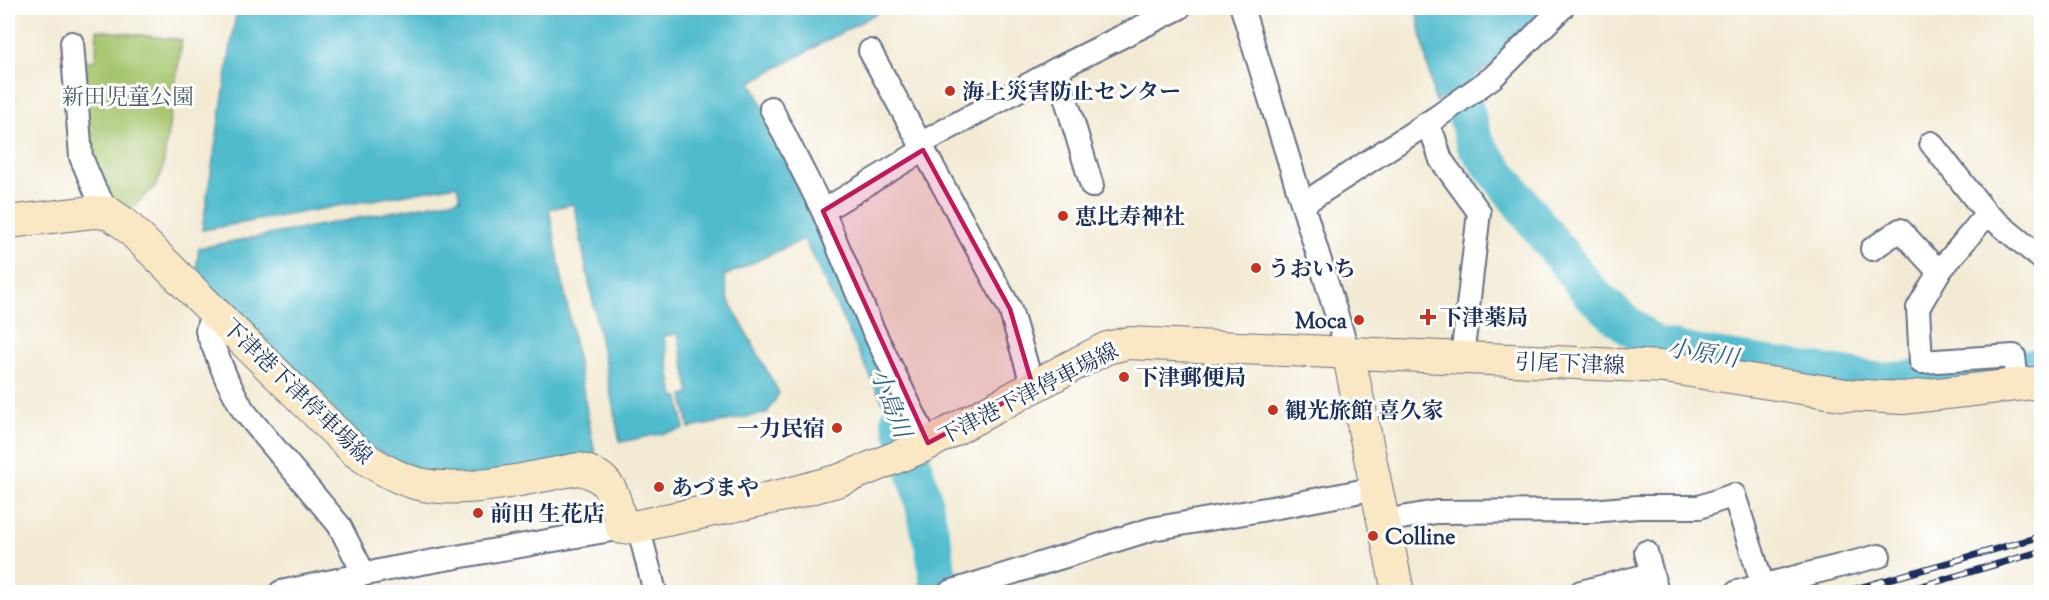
<svg xmlns="http://www.w3.org/2000/svg" width="2049" height="600" font-family="'Sorts Mill Goudy','Noto Serif JP',serif">
	<style>
		.green { fill: #a5c56d; stroke: #607a66; stroke-width: 1.5 }
		.water { fill: #50bbcd; stroke: #367596; stroke-width: 1.5 }
		.lines { fill: none; stroke-linecap: round; stroke-linejoin: round }
		.river { stroke: #50bbcd; stroke-width: 38 }
		.minor-casing { stroke: #667087; stroke-width: 26 }
		.secondary-casing { stroke: #667087; stroke-width: 34 }
		.minor { stroke: #fff; stroke-width: 22 }
		.secondary { stroke: #fae7c3; stroke-width: 32 }
		.rail-casing { stroke: #1b2f5e; stroke-width: 7 }
		.rail { stroke: #fff; stroke-width: 4.5; stroke-dasharray: 14; stroke-linecap: butt }
		.marked { fill: #c2185b; fill-opacity: 0.2; stroke: #c2185b; stroke-width: 4.5; stroke-linejoin: round }
		.poi-dot { fill: #c8321e; stroke: #fff; stroke-width: 2 }
		.labels { text-anchor: middle; stroke-width: 6; stroke-linejoin: round; paint-order: stroke }
		.poi-label { font-size: 22px; font-weight: bold; fill: #1b2f5e; stroke: #fff; text-anchor: start }
		.park-label { font-size: 22px; fill: #445c62; stroke: #fff }
		.street-label { font-size: 22px; fill: #1b2f5e; stroke: #fff }
		.water-label { font-size: 24px; font-style: italic; fill: #2e6085; stroke: #fff }
	</style>
	<rect width="100%" height="100%" fill="#fff"/>
	<filter id="ink" filterUnits="userSpaceOnUse"><feTurbulence type="fractalNoise" baseFrequency=".0167" numOctaves="2"/><feDisplacementMap in="SourceGraphic" scale="12" xChannelSelector="R" yChannelSelector="G"/><feConvolveMatrix kernelMatrix="1 2 1 2 8 2 1 2 1" color-interpolation-filters="sRGB"/></filter>
	<filter id="wash" filterUnits="userSpaceOnUse"><feTurbulence type="fractalNoise" baseFrequency=".008" numOctaves="4" result="noise"/><feDisplacementMap in="SourceGraphic" scale="24" xChannelSelector="R" yChannelSelector="G"/><feGaussianBlur stdDeviation="1.35" result="paint"/><feColorMatrix in="noise" values="0 0 0 0 0 0 0 0 0 0 0 0 0 0 0 0 0 1.4 0 .05"/><feComposite in="paint" operator="in"/></filter>
	<g filter="url(#wash)">
		<rect width="100%" height="100%" fill="#f2ead3"/>
		<!-- green -->
		<path class="green" d="M97 30 182 40 162 172 156 185 125 215 94 174 79 63 96 60Z"/>
		<!-- water -->
		<g class="water">
			<path d="M237 8H886L751 82 818 219 918 439 904 446 804 239 724 276 728 299 779 393 767 413 689 428 683 396 690 394 678 334 664 336 674 397H679L684 429 620 442 574 204 549 209 595 454C547 464 497 479 448 475 420 473 394 459 370 447L196 273 199 248 460 199 457 185 202 230Z"/>
			<path d="M1416 8H1544L1547 10 1491 65 1435 102Z"/>
		</g>
		<g class="lines">
			<!-- river -->
			<g class="river">
				<path d="M1451 61 1475 144 1590 292 1619 318 1654 345 1695 354 1883 382 2042 367"/>
				<path d="M900 419 921 492 934 549 940 592"/>
			</g>
		</g>
	</g>
	<g filter="url(#ink)">
		<g class="lines">
			<defs>
				<g id="minor">
					<path d="M1242 8 1348 352"/>
					<path d="M72 43 81 157 95 190 109 213"/>
					<path d="M870 51 1010 309 1033 387"/>
					<path d="M1057 69 1092 186"/>
					<path d="M771 108 823 211 872 328 928 443"/>
					<path d="M1424 125 1434 138 1441 160 1479 212 1462 358"/>
					<path d="M1931 143 1987 214 2042 259"/>
					<path d="M920 144 1057 69 1179 8"/>
					<path d="M1303 204 1437 117 1493 77 1562 8"/>
					<path d="M823 211 923 150"/>
					<path d="M1987 214 1939 272 1918 308 1921 362 2014 356 2017 385"/>
					<path d="M1872 249 1900 230 1939 272"/>
					<path d="M217 314 209 323 207 331 227 380 243 410 339 525 364 574"/>
					<path d="M1384 521 1436 512 1591 511 1638 507H1699L1734 495 1763 586"/>
					<path d="M638 526 655 592"/>
					<path d="M1646 552 1657 592"/>
					<path d="M281 592 394 568 622 528"/>
					<path d="M950 592 1152 529 1289 505 1377 488"/>
					<path d="M1581 592 1652 574"/>
					<path d="M1737 592 1879 556"/>
				</g>
				<g id="secondary">
					<path d="M8 222 93 212 109 213 125 224 355 451C373 464 393 477 415 483 464 496 530 477 579 469 614 477 614 498 622 528L638 526 789 494 840 480 924 446 1070 367 1107 348 1128 343 1665 367 1847 395 1903 398 2042 382"/>
					<path d="M1348 352 1398 592"/>
				</g>
			</defs>
			<!-- minor casing -->
			<use href="#minor" class="minor-casing"/>
			<!-- secondary casing -->
			<use href="#secondary" class="secondary-casing"/>
			<!-- minor -->
			<use href="#minor" class="minor"/>
			<!-- secondary -->
			<use href="#secondary" class="secondary"/>
			<defs>
				<g id="rail">
					<path d="M1844 592 2042 536"/>
					<path d="M1901 592 2042 551"/>
				</g>
			</defs>
			<!-- rail casing -->
			<use href="#rail" class="rail-casing"/>
			<!-- rail -->
			<use href="#rail" class="rail"/>
		</g>
	</g>
	<!-- marked area -->
	<path class="marked" d="M923 150 1010 309 1033 387 928 443 823 211Z"/>
	<!-- markers -->
	<g class="poi-dot">
		<circle cx="950" cy="91" r="6"/>
		<circle cx="1063" cy="216" r="6"/>
		<circle cx="1256" cy="268" r="6"/>
		<path d="M1425 308h6v6h6v6h-6v6h-6v-6h-6v-6h6z"/>
		<circle cx="1359" cy="320" r="6"/>
		<circle cx="1124" cy="377" r="6"/>
		<circle cx="1273" cy="410" r="6"/>
		<circle cx="837" cy="428" r="6"/>
		<circle cx="659" cy="487" r="6"/>
		<circle cx="478" cy="513" r="6"/>
		<circle cx="1373" cy="536" r="6"/>
	</g>
	<g class="labels">
		<!-- poi labels -->
		<g class="poi-label">
			<text x="962" y="99">海上災害防止センター</text>
			<text x="1075" y="224">恵比寿神社</text>
			<text x="1268" y="276">うおいち</text>
			<text x="1440" y="325">下津薬局</text>
			<text x="1347" y="328" text-anchor="end">Moca</text>
			<text x="1136" y="385">下津郵便局</text>
			<text x="1285" y="418">観光旅館 喜久家</text>
			<text x="825" y="436" text-anchor="end">一力民宿</text>
			<text x="671" y="495">あづまや</text>
			<text x="490" y="521">前田 生花店</text>
			<text x="1385" y="544">Colline</text>
		</g>
		<!-- park labels -->
		<g class="park-label">
			<text x="128" y="104">新田児童公園</text>
		</g>
		<!-- street labels -->
		<g class="street-label">
			<text transform="translate(1570 363) rotate(2)" y="8">引尾下津線</text>
			<text transform="translate(298 391) rotate(44)" y="8">下津港下津停車場線</text>
			<text transform="translate(1028 393) rotate(-27)" y="8">下津港下津停車場線</text>
		</g>
		<!-- water labels -->
		<g class="water-label">
			<text transform="translate(1703 353) rotate(9)" y="8">小原川</text>
			<text transform="translate(891 403) rotate(69)" y="8">小島川</text>
		</g>
	</g>
	<!-- margin -->
	<rect width="2049" height="600" fill="none" stroke="#fff" stroke-width="30"/>
</svg>
